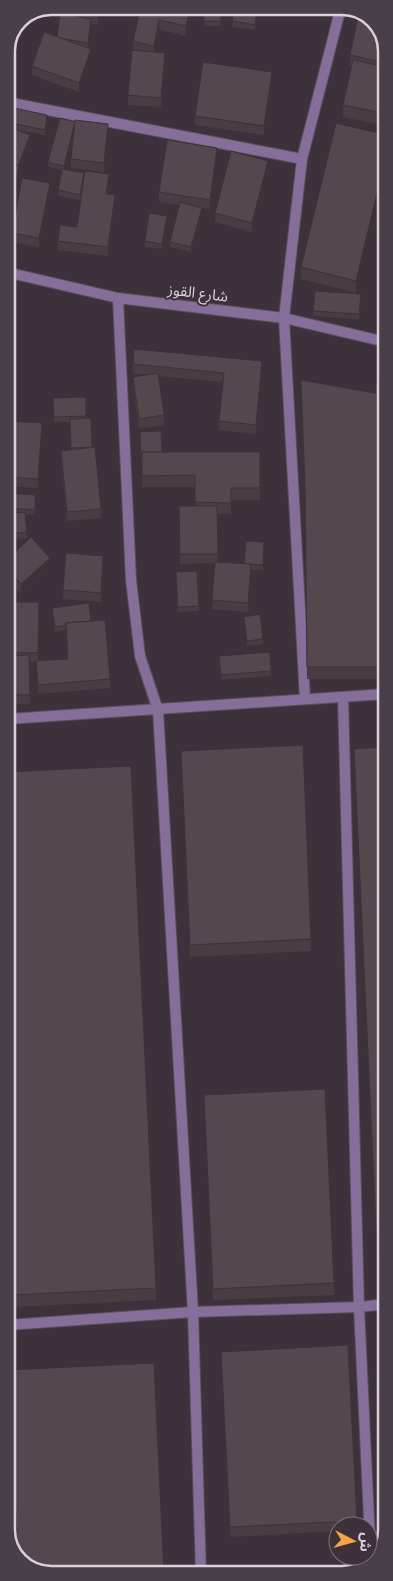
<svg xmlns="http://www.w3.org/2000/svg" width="393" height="1581" font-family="Lora,'Noto Sans Arabic',serif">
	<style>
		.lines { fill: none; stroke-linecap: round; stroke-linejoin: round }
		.street-casing { stroke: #594f58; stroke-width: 12 }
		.street { stroke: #856e99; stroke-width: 10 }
		.wall { fill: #493d43 }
		.shaded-wall { fill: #3c3237 }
		.building { fill: #55474e; stroke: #3c3237 }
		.labels { text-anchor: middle; stroke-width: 4; stroke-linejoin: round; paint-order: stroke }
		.street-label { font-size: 15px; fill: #d9d3d9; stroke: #3d323c }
		.rim { fill: none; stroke: #d9d3d9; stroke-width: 2.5 }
	</style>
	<rect width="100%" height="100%" fill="#3d323c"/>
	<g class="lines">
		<defs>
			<g id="street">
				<path d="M6 102 302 159"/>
				<path d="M6 272 118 298 284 318 386 342"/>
				<path d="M118 298 131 580 140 656 158 710 193 1312 201 1574"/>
				<path d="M343 697 359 1307 371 1562"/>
				<path d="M305 699 284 318 302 159 341 7"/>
				<path d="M7 719 386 694"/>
				<path d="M7 1325 193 1312 359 1307 387 1304"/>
			</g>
		</defs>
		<!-- street casing -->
		<use href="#street" class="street-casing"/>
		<!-- street -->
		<use href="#street" class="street"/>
	</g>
	<!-- wall -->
	<g class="wall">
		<path d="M51 6H103L98 25 91 23 88 48 91 58 79 92 32 75V66L57 37 60 15 41 10Z"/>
		<path d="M141 6H193L186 36 159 29 154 52 165 62 161 107 128 105V95L133 50V41Z"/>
		<rect x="204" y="6" width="17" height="20"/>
		<path d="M235 6H258L255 30 232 27Z"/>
		<path d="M261 6 300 7 299 12Z"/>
		<path d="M386 43V126L343 117V105L351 67 350 66V55Z"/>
		<path d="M272 82 264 135 195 125V116Z"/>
		<path d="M60 118 108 133 104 172 71 168V159L74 135 64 169 109 183 108 194 115 204 108 256 58 250V241L77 227 82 189 80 200 58 196V190L62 170 48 167V162Z"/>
		<path d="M47 120 45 135 13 129 30 140 19 168V175L14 196 6 194V136L11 128V123Z"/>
		<path d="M386 135 356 293 301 279V267Z"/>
		<path d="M217 157 210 209 202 208V213L191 252 170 247V242L180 205 159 202V192Z"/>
		<path d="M268 170 252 232 215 222V213Z"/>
		<path d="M50 192 39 247 12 242V233Z"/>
		<path d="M167 221 162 249 145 247V241Z"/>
		<path d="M361 299 359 319 313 316V311Z"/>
		<path d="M133 364 262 371 256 434 219 430V421L223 382 158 376 164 415V425L139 429 133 386V377L147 375 133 373Z"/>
		<path d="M386 377V679H307L305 499 301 380 375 393Z"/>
		<path d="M86 397V419L92 447 101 509V518L67 521 61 460V451L71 450 70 422H54L53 398Z"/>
		<path d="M6 421 42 432 38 488 6 486Z"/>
		<path d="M140 432 162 452H260V500H231V514H217L218 562 244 564 264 542 263 570H251L248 612 212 609 215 563 180 564 179 506H195V487H142V462H141Z"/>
		<path d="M6 493 35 495V515L25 514 27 538 7 539Z"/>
		<path d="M7 560 50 567 21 594 7 578Z"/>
		<path d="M103 566 101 602 63 599V590Z"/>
		<path d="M176 577 199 606V611L178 612Z"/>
		<path d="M7 602H39L38 661 68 659 66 630 55 632 52 608 91 621 110 679V688L38 694 36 662H29L30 704 7 705Z"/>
		<path d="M244 617 263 639V644L247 646Z"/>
		<path d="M219 656 271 671V676L221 680Z"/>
		<path d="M386 747 387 1282 378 1283 354 749Z"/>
		<path d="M181 751 311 939V951L190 957Z"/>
		<path d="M7 772 156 1288V1300L12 1307 7 1204Z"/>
		<path d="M204 1095 334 1283V1295L213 1300Z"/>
		<path d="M221 1352 357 1521V1526H338V1531L230 1537Z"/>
		<path d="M9 1370 20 1562 18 1558Z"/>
	</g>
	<!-- shaded-wall -->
	<g class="shaded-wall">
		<path d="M100 6H103L98 25V16Z"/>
		<path d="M191 6H193L186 36V26Z"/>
		<path d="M91 19V24L88 48V43Z"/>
		<path d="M159 20V29L154 55V46Z"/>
		<path d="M91 49V58L79 92V83Z"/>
		<path d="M165 53V62L161 107V98Z"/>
		<path d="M272 72V82L264 135V126Z"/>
		<path d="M75 122V128L64 171V166Z"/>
		<path d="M108 124V133L104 172V163Z"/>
		<path d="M30 135V140L19 168V175L14 196V187L17 167Z"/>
		<path d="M217 148V157L210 209V200Z"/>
		<path d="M386 156V168L356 293V281Z"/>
		<path d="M268 161V170L252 232V223Z"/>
		<path d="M109 174V183L106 203V194Z"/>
		<path d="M50 183V192L39 247V238Z"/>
		<path d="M115 195V204L108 256V247Z"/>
		<path d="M202 208V213L191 252V247Z"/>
		<path d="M167 216V221L162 249V244Z"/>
		<path d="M262 361V371L256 434V425Z"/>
		<path d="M42 423V432L38 488V479Z"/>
		<path d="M103 556V566L101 602V593Z"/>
		<path d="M50 558V567L21 594V584Z"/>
		<path d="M251 564V574L248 612V603Z"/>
	</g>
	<!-- building -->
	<g class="building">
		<path d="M61 6H100L98 16Z"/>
		<path d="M141 6H191L186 26 159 20 154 46 133 41Z"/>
		<rect x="204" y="6" width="17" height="15"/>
		<path d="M235 6H258L255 25 232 21Z"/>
		<path d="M359 12 373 19 386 43V63L350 55Z"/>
		<path d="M60 13 91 19 88 43 64 39 57 37Z"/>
		<path d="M44 32 91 49 79 83 32 66Z"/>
		<path d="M132 50 165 53 161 98 128 95Z"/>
		<path d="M353 60 386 67V114L343 105Z"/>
		<path d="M203 62 272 72 264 126 195 116Z"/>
		<path d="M14 108 47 115 45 130 11 123Z"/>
		<path d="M60 118 75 122 64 166 48 162Z"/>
		<path d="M75 120 108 124 104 163 71 159Z"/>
		<path d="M336 123 386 135V156L356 281 301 267Z"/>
		<path d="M10 127 30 135 18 166 6 163V136Z"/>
		<path d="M167 140 217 148 210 200 159 192Z"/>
		<path d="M231 151 268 161 252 223 215 213Z"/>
		<path d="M6 163 19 166 14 187 6 185Z"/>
		<path d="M62 169 84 173 80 195 58 190Z"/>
		<path d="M85 171 109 174 106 194 115 195 108 247 58 241 60 225 77 227Z"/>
		<path d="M22 178 50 183 39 238 12 233Z"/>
		<path d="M180 202 202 208 191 247 170 242Z"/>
		<path d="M149 213 167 216 162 244 145 241Z"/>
		<path d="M315 291 361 294 359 314 313 311Z"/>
		<path d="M134 349 262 361 256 425 219 421 224 373 133 364Z"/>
		<path d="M158 373 164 415 139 419 133 377Z"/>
		<path d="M377 376 386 377V395L375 393Z"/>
		<path d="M301 380 386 395V667H307L305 487Z"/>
		<path d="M86 397V416L54 417 53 398Z"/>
		<path d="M91 418 92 447 71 448 70 419Z"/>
		<path d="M6 421 42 423 38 479 6 477Z"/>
		<path d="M161 431 162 452H142V457H141L140 432Z"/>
		<path d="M95 447 101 509 67 512 61 451Z"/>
		<path d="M142 452H260V488H231V503L195 502V475L142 476Z"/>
		<path d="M6 493 35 495V510L6 508Z"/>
		<path d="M179 506H217L218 554H180Z"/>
		<path d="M25 512 27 532 7 534V514Z"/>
		<path d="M31 537 50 558 21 584 7 569V560Z"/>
		<path d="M246 541 264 542 263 565 244 564Z"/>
		<path d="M66 553 103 556 101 593 63 590Z"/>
		<path d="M215 562 251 564 248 603 212 600Z"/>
		<path d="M197 571 199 606 178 607 176 572Z"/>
		<path d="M7 602H39L38 653 7 652Z"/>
		<path d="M89 603 91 621 66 623V625L55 627 52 608Z"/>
		<path d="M260 614 263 639 247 641 244 617Z"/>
		<path d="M105 620 110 679 38 685 36 661 68 659 66 623Z"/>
		<path d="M270 652 271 671 221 675 219 656Z"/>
		<path d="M29 655 30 695H7V656Z"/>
		<path d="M303 745 311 939 190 945 181 751Z"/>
		<path d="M386 747 387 1270 378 1271 354 749Z"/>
		<path d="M131 766 156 1288 12 1295 7 1192V772Z"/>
		<path d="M325 1089 334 1283 213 1289 204 1095Z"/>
		<path d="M348 1345 357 1521 230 1527 221 1352Z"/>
		<path d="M154 1363 164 1574H46L20 1562 18 1559 9 1370Z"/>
	</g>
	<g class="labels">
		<!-- street labels -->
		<g class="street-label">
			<text transform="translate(198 293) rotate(7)" y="5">شارع القوز</text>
		</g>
	</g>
	<!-- crop -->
	<path d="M0 0H393V1581H0ZM51 15H342A36 36 0 0 1 378 51V1530A36 36 0 0 1 342 1566H51A36 36 0 0 1 15 1530V51A36 36 0 0 1 51 15Z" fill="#493f49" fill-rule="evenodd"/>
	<path class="rim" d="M51 15H342A36 36 0 0 1 378 51V1530A36 36 0 0 1 342 1566H51A36 36 0 0 1 15 1530V51A36 36 0 0 1 51 15Z"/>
	<!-- north arrow -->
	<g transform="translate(353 1541) rotate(96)"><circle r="24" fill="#3d323c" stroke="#7b727b"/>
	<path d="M0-4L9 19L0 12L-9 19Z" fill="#f5a345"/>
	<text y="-8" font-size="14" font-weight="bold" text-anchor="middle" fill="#d9d3d9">ش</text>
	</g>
</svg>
